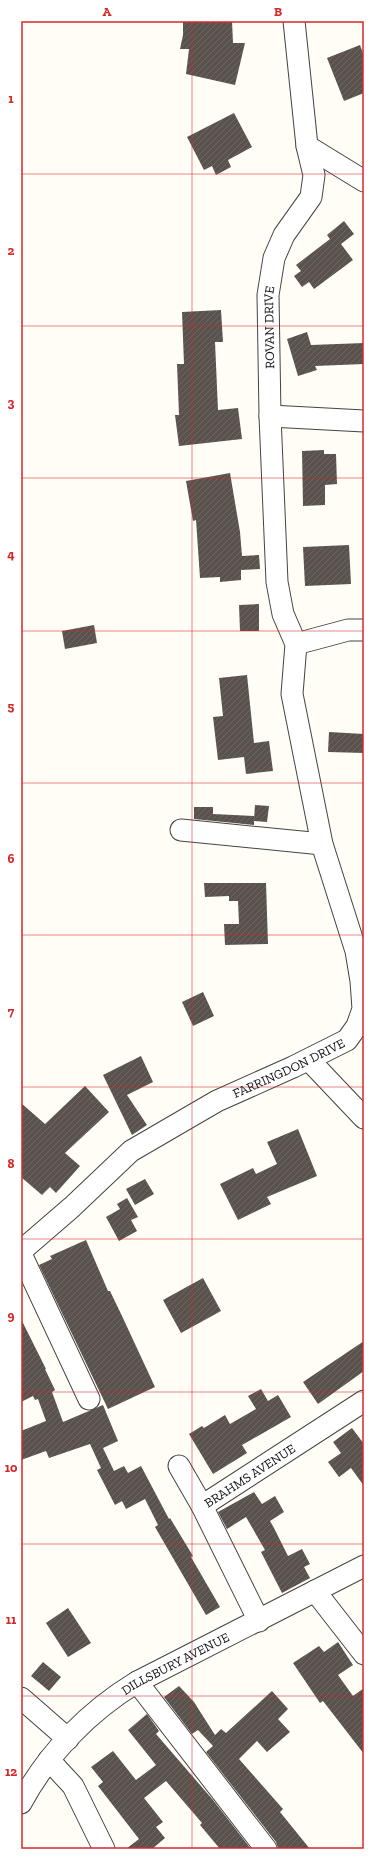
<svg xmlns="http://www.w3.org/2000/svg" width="385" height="1870" font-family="'Zilla Slab',serif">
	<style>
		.building { fill: url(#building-hatch) }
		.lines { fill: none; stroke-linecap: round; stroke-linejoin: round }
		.minor-casing { stroke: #444; stroke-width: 23 }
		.minor { stroke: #fff; stroke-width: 21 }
		.grid { fill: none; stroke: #d62828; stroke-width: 1; stroke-opacity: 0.55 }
		.labels { text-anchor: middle; stroke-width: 4; stroke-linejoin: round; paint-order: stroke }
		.street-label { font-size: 13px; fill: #111; stroke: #fff }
		.neatline { fill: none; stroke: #d62828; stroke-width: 1.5 }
		.grid-label { font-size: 13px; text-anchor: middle; font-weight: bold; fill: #d62828 }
	</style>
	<defs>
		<pattern id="building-hatch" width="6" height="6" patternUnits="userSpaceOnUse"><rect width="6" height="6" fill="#5a524d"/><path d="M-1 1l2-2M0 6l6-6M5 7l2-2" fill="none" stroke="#6d6662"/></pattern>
	</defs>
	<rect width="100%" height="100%" fill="#fffdf5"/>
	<!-- building -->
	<g class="building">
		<path d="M183 21H232L233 43H245L235 85 186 74 189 49H180L183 35Z"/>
		<path d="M360 45 364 56V93L344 101 327 58Z"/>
		<path d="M234 113 252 147 228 160 231 167 216 175 212 166 204 170 187 137Z"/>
		<path d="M344 221 354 234 341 244 353 260 314 289 309 282 302 287 294 276 301 271 296 265 330 239 327 235Z"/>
		<path d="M221 310 223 342H215L218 410 238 408 242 439 179 446 175 415H179L177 364H184L182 312Z"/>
		<path d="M307 332 311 345 364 343V364L315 366 317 370 298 376 287 339Z"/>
		<path d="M324 450V454H336L337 484 325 485V505L303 506 302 451Z"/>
		<path d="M230 473 240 532 242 556 259 555 260 569 241 570V580L220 582V577L200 578 196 520 193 521 186 481Z"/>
		<path d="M349 545 351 584 305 586 303 547Z"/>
		<path d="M259 604V631H240L239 605Z"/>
		<path d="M94 625 97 643 65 649 62 631Z"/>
		<path d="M247 675 254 743 269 741 273 771 246 774 244 757 218 760 213 717 223 716 219 678Z"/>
		<path d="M329 732 364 734V753L328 752Z"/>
		<path d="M255 805 269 806 267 822 254 821V825L194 819V807H213V814L254 816V819Z"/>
		<path d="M204 883H266L268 944 225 945 224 924H239L238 901H229V896L205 897Z"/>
		<path d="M203 992 214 1016 193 1026 182 1002Z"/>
		<path d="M141 1056 153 1082 127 1095 147 1125 132 1135 103 1075Z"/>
		<path d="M85 1086 109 1112 65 1153 80 1166 56 1193 50 1187 42 1195 21 1177V1103L45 1124Z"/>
		<path d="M298 1129 317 1176 267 1197 271 1204 238 1220 220 1184 253 1168 256 1174 277 1164 267 1142Z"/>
		<path d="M145 1179 154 1194 135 1205 126 1189Z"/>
		<path d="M127 1198 138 1217 131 1220 137 1231 119 1241 106 1217 120 1209 117 1204Z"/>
		<path d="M86 1240 108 1291H110L122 1316 155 1387 108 1409 39 1265 52 1259 50 1256Z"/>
		<path d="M203 1278 221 1311 181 1333 163 1300Z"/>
		<path d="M21 1319 46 1369H45L55 1390 52 1392 63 1422 103 1405 118 1441 103 1448 114 1471 124 1466 128 1473 141 1466 169 1519 170 1518 193 1556 191 1557 220 1607 206 1615 155 1527 158 1525 145 1499 126 1509 122 1501 115 1505 97 1470 101 1468 90 1444 49 1458 46 1451 21 1460V1431L46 1421 38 1399 35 1400 33 1396 21 1402Z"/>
		<path d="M364 1341V1371L318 1404 303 1382Z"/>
		<path d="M261 1389 268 1401 278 1395 291 1417 242 1445 247 1453 213 1474 189 1434 202 1426 204 1428 225 1415 230 1424 256 1409 248 1396Z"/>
		<path d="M352 1428 364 1444V1486L351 1468 339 1477 328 1462 341 1453 333 1442Z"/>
		<path d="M254 1492 262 1504 275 1496 284 1512 270 1521 274 1528 288 1556 302 1549 310 1564 304 1567 310 1578 282 1593 261 1552 265 1550 246 1517 227 1529 218 1512Z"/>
		<path d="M68 1608 91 1643 68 1657 46 1623Z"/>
		<path d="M338 1642 353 1665 338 1675 353 1696 364 1688V1754L323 1701 320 1703 293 1663 319 1646 324 1652Z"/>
		<path d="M43 1662 61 1677 49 1691 31 1676Z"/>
		<path d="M179 1686 194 1702 215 1735 221 1729 226 1733 272 1691 288 1709 278 1719 290 1732 267 1752 257 1741 239 1759 283 1809 280 1812 310 1849H278L276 1842 206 1752 213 1746 198 1730 192 1734 164 1697Z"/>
		<path d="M147 1714 159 1731 156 1734 213 1800 251 1849H220L200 1825 202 1823 166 1781 144 1798 163 1822 156 1827 165 1838 152 1849H126L139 1839 98 1786 103 1782 91 1767 113 1751 136 1780 156 1765 128 1730Z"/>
	</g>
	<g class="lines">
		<defs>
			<g id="minor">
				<path d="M307 146 364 181"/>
				<path d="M270 416 364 421"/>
				<path d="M296 644 348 630H364"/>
				<path d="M181 830 322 844"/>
				<path d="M309 1060 364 1118"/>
				<path id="s1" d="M21 1251 72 1207 131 1151 217 1101 293 1067 347 1040 357 1026 363 1009 361 981 356 951 322 844 292 694 296 644 283 614 277 582 270 416 268 295 274 258 284 235 311 197 314 175 307 146 294 21"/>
				<path d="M21 1254 89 1399"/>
				<path d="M179 1466 202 1506"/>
				<path d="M315 1591 364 1654"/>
				<path id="s2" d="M259 1621 202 1506 364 1401"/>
				<path d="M137 1682 266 1849"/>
				<path d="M21 1698 68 1739"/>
				<path d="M49 1760 73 1786 104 1849"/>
				<path id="s3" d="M21 1803C48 1753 89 1711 137 1682L364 1566"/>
			</g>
		</defs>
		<!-- minor casing -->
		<use href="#minor" class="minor-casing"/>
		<!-- minor -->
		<use href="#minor" class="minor"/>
	</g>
	<!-- grid -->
	<path class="grid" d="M192 21V1849M21 174H364M21 326H364M21 478H364M21 631H364M21 783H364M21 935H364M21 1087H364M21 1239H364M21 1392H364M21 1544H364M21 1696H364"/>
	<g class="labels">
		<!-- street labels -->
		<g class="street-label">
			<text dy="5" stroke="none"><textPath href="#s1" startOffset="1121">ROVAN DRIVE</textPath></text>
			<text dy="5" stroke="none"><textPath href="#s1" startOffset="327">FARRINGDON DRIVE</textPath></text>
			<text dy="5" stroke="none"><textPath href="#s2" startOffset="185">BRAHMS AVENUE</textPath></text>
			<text dy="5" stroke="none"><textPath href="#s3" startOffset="212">DILLSBURY AVENUE</textPath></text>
		</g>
	</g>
	<!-- border -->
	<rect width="385" height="1870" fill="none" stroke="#ffffff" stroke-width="44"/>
	<rect x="22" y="22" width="341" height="1826" class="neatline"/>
	<g class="grid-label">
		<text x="107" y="16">A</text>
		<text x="278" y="16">B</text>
		<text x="11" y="103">1</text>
		<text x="11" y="255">2</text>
		<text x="11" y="407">3</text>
		<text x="11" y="559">4</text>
		<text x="11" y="711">5</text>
		<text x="11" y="863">6</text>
		<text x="11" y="1016">7</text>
		<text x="11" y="1168">8</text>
		<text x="11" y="1320">9</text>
		<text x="11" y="1472">10</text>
		<text x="11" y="1624">11</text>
		<text x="11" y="1776">12</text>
	</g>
</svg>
